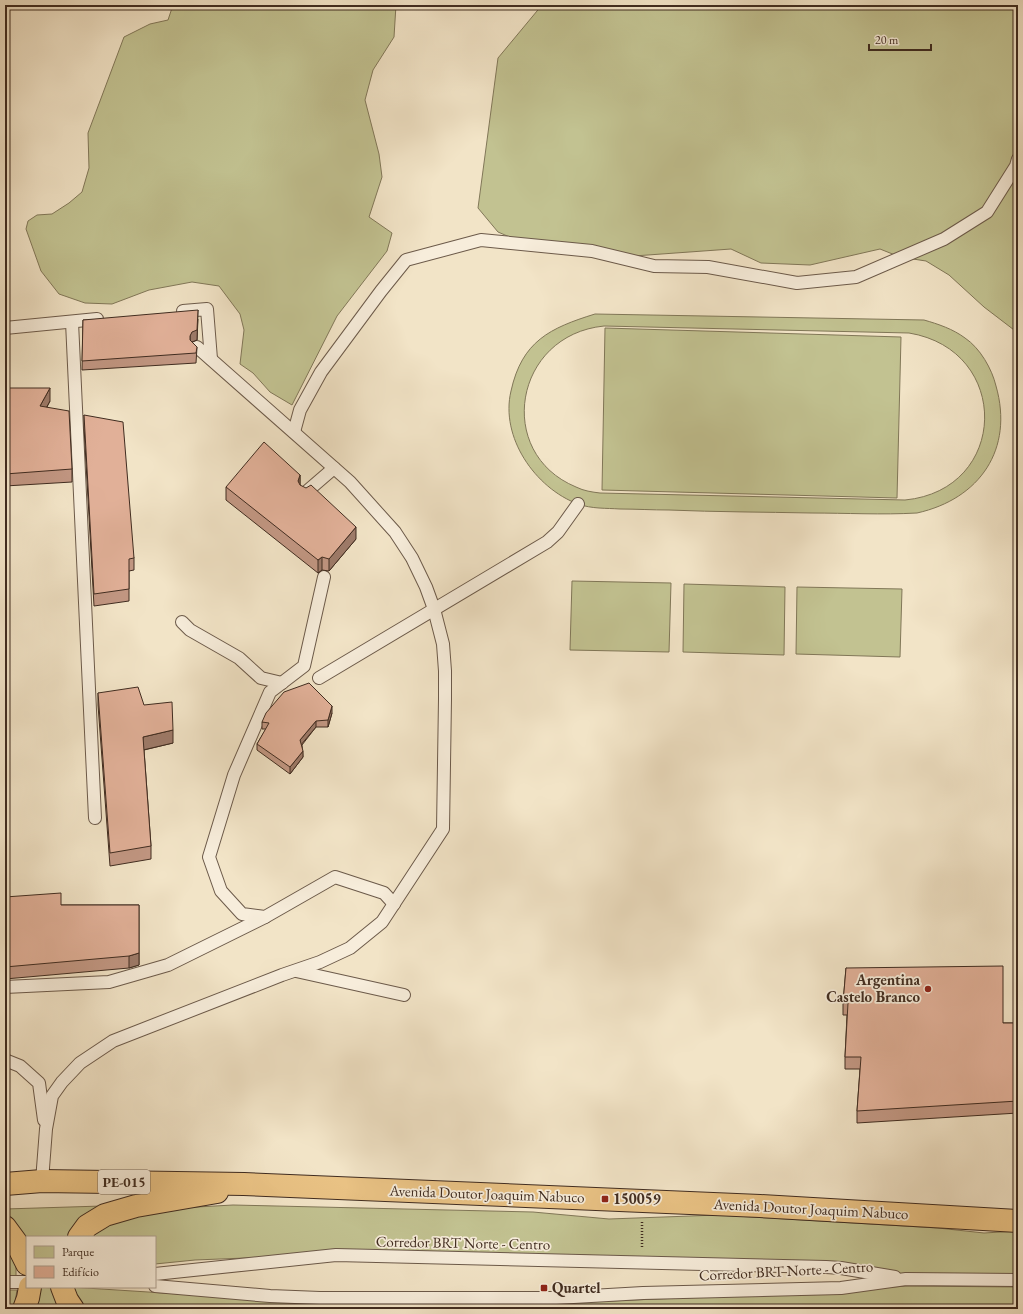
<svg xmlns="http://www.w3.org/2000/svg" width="1023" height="1314" font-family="'EB Garamond',serif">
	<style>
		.green { fill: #c2c291; stroke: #817758; fill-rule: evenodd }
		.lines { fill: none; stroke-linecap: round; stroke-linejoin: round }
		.service-casing { stroke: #6c5a4a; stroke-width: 14 }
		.trunk-casing { stroke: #402c20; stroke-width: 24 }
		.path { stroke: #402c20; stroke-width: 2.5; stroke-dasharray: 1 2; stroke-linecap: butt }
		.service { stroke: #f7eddb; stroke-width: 12 }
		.trunk { stroke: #e9c284; stroke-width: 22 }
		.wall { fill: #c29783; stroke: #402c20 }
		.shaded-wall { fill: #9e7b6a; stroke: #402c20 }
		.building { fill: #e1b098; stroke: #402c20 }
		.poi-dot { fill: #8f2418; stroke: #f7eddb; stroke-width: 1.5 }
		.labels { text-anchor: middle; stroke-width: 3.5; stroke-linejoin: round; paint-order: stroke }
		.shield { fill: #f7eddb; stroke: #776658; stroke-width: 1 }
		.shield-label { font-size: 14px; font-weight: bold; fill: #402c20 }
		.poi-label { font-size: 15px; font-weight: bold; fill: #402c20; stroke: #f7eddb; text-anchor: start }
		.street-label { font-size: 15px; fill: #402c20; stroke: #f7eddb }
	</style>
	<rect width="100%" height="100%" fill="#f2e4c7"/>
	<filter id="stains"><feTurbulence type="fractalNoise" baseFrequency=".005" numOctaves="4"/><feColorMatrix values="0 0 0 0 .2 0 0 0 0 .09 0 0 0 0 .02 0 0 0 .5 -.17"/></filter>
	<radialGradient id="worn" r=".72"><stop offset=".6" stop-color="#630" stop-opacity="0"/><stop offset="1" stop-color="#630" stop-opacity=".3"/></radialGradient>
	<!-- green -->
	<g class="green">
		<path d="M173 5H396L394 37 373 70 365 100 379 154 382 177 369 217 392 233 387 251 337 316 292 405 270 392 253 373 240 364 244 330 240 314 219 286 192 282 149 290 112 304 85 303 59 294 41 271 26 229 28 221 37 215 52 214 69 203 82 192 89 168 88 133 124 37 150 24 168 20Z"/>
		<path d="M542 5H1018V333L984 307 949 275 926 261 900 257 880 249 810 265 761 263 731 249 620 257 542 251 498 232 478 208 498 58Z"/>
		<path d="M595 314 924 320C938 324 953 329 965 338 980 348 992 369 996 386 1014 449 980 499 917 513 882 515 846 513 811 513 764 512 716 512 669 510 652 510 636 509 620 509 606 508 592 509 578 504 535 488 500 437 511 391 522 341 550 328 595 314ZM604 326 909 333C1012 350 1009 490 905 500L600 493C592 492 584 491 576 487 494 453 514 335 604 326Z"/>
		<path d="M605 328 901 337 897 498 602 490Z"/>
		<path d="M572 581 671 583 669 652 570 650Z"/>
		<path d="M684 584 785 587 784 655 683 652Z"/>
		<path d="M797 587 902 589 900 657 796 654Z"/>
		<path d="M233 1205 533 1212 609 1219 718 1215 938 1228 984 1233 1018 1231V1277L906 1279 826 1267 583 1255 468 1253 271 1257 195 1260 155 1264V1237H91L115 1221 161 1209Z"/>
		<path d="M102 1206 69 1237H27V1247L5 1217V1209Z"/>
		<path d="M5 1232 16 1242V1282H5Z"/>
		<path d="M907 1286 1018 1287V1309H79L70 1287 320 1303 585 1302 803 1293Z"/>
		<path d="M35 1287 56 1288 64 1309H30Z"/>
		<path d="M5 1290H17L14 1309H5Z"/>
	</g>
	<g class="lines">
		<defs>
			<g id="service">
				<path d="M183 311 207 309 211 359"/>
				<path d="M72 322 95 818"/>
				<path d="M5 328 97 319"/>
				<path d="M294 432 300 410 321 372 381 291 406 260 481 240 592 251 654 266 708 267 797 283 856 277 944 239 987 212 1016 166 1018 159"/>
				<path d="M305 493 334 468"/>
				<path d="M324 577 304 666 270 692 234 775 209 857 221 891 242 914 265 917 335 877 384 893 394 904"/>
				<path d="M182 622 190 630 239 658 261 678 282 683"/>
				<path d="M319 678 547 542 558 532 578 504"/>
				<path d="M296 971 404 995"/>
				<path d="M5 987 109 982 168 965 265 917"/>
				<path d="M5 1060 20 1066 39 1083 44 1120"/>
				<path d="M42 1181 46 1129 52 1096 62 1082 80 1063 113 1041 282 975 320 962 350 948 382 922 443 829 445 699V671L443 644 434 609 426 587 412 558 395 532 350 482 197 347"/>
				<path d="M155 1274 336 1255 826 1267 841 1268 895 1277"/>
				<path d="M5 1282H27"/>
				<path d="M155 1286 270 1296 320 1298H556L643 1293 841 1288 906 1279 1018 1280"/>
			</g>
			<g id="trunk">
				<path d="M5 1184 42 1181 244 1184 760 1206 1018 1221"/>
				<path d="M5 1227 16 1242 27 1264"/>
				<path d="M79 1237 87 1226 105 1215 136 1206 217 1192"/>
				<path d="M62 1287 67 1300 73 1309"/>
				<path d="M24 1309 28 1298 30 1287"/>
			</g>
		</defs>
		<!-- service casing -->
		<use href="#service" class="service-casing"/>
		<!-- trunk casing -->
		<use href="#trunk" class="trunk-casing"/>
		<!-- path -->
		<path class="path" d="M642 1247V1222"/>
		<!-- service -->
		<use href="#service" class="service"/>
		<!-- trunk -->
		<use href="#trunk" class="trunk"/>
	</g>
	<!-- wall -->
	<g class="wall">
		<path d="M198 319 197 340 192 342 197 347 196 363 82 370 83 320Z"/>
		<path d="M5 388 50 401 47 407 72 469V482L5 486Z"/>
		<path d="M84 415 134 558V570L129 571V601L94 606 84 427Z"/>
		<path d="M300 475V485L356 539 329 571 322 570 318 573 226 500V487Z"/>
		<path d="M98 693 144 705 173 743 144 750 151 846V859L110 866 98 705Z"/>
		<path d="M332 713 328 727H316L302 745 303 757 290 774 257 750V744L266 729H262V722Z"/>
		<path d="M5 897 61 905H139V965L129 968 5 979Z"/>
		<path d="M846 968 1003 1023H1018V1113L857 1123V1111L860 1069H845V1057L847 1015H843V1003Z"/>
	</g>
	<!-- shaded-wall -->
	<g class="shaded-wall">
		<path d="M198 310 197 340 192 342 190 346V336Z"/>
		<path d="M50 388V401L40 419V406Z"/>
		<path d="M300 475V488L298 481Z"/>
		<path d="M356 527V539L329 571V559Z"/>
		<path d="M322 557V570L318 573V560Z"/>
		<path d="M332 706V713L328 727V720Z"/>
		<path d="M316 721V727L300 746V740Z"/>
		<path d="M173 730V743L143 750V737Z"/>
		<path d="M303 751V757L290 774V767Z"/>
		<path d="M139 953V965L129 968V956Z"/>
	</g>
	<!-- building -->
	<g class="building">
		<path d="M198 310 197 330 192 332 190 336V340L197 347 196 353 82 361 83 320Z"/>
		<path d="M5 388H50L40 406 69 411 72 469 5 474Z"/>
		<path d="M84 415 123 422 134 558 129 559V589L94 594Z"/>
		<path d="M264 442 300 475 298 481 300 485 306 488 311 485 356 527 329 559 322 557 318 560 226 487Z"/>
		<path d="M309 683 332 706 328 720 316 721 300 740 303 751 290 767 257 744 269 723 262 722 266 713 284 692Z"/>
		<path d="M138 687 144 705 172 702 173 730 143 737 151 846 110 853 98 693Z"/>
		<path d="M61 893V905H139V953L129 956 5 967V897Z"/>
		<path d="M1003 966V1023H1018V1101L857 1111 861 1057H845L848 1003H843L846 968Z"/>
	</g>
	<!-- markers -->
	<g class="poi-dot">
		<circle cx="928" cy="989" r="4"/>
		<rect x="601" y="1195" width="8" height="8" rx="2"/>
		<rect x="540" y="1284" width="8" height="8" rx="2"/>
	</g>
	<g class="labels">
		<!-- shield labels -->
		<rect class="shield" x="98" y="1170" width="52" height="24" rx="3"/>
		<g class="shield-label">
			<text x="124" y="1187">PE-015</text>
		</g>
		<!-- poi labels -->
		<g class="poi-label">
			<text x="920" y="985" text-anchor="end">Argentina<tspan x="920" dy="17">Castelo Branco</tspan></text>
			<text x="613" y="1204">150059</text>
			<text x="552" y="1293">Quartel</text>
		</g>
		<!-- street labels -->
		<g class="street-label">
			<text transform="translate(487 1194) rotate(2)" y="5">Avenida Doutor Joaquim Nabuco</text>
			<text transform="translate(811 1209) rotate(3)" y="5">Avenida Doutor Joaquim Nabuco</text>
			<text transform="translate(463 1243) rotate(1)" y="5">Corredor BRT Norte - Centro</text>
			<text transform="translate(786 1271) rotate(-3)" y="5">Corredor BRT Norte - Centro</text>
		</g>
	</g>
	<!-- margin -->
	<rect width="1023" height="1314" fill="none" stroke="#f2e4c7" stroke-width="20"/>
	<rect x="6" y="6" width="1011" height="1302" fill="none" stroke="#402c20" stroke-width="2"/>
	<rect x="10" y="10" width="1003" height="1294" fill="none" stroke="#402c20"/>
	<!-- legend -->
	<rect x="26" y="1236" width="130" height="52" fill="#f7eddb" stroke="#aea090"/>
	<rect x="34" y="1246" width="20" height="12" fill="#c2c291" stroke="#aea090"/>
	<text x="62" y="1256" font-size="12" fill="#402c20">Parque</text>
	<rect x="34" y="1266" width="20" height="12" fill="#e1b098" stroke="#aea090"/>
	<text x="62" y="1276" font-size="12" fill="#402c20">Edifício</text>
	<!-- scale -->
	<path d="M869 44v6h62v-6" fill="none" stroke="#402c20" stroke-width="2"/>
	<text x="875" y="44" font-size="12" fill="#402c20" stroke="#f7eddb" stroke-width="3" paint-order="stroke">20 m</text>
	<rect width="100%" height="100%" filter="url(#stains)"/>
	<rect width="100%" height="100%" fill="url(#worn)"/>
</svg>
